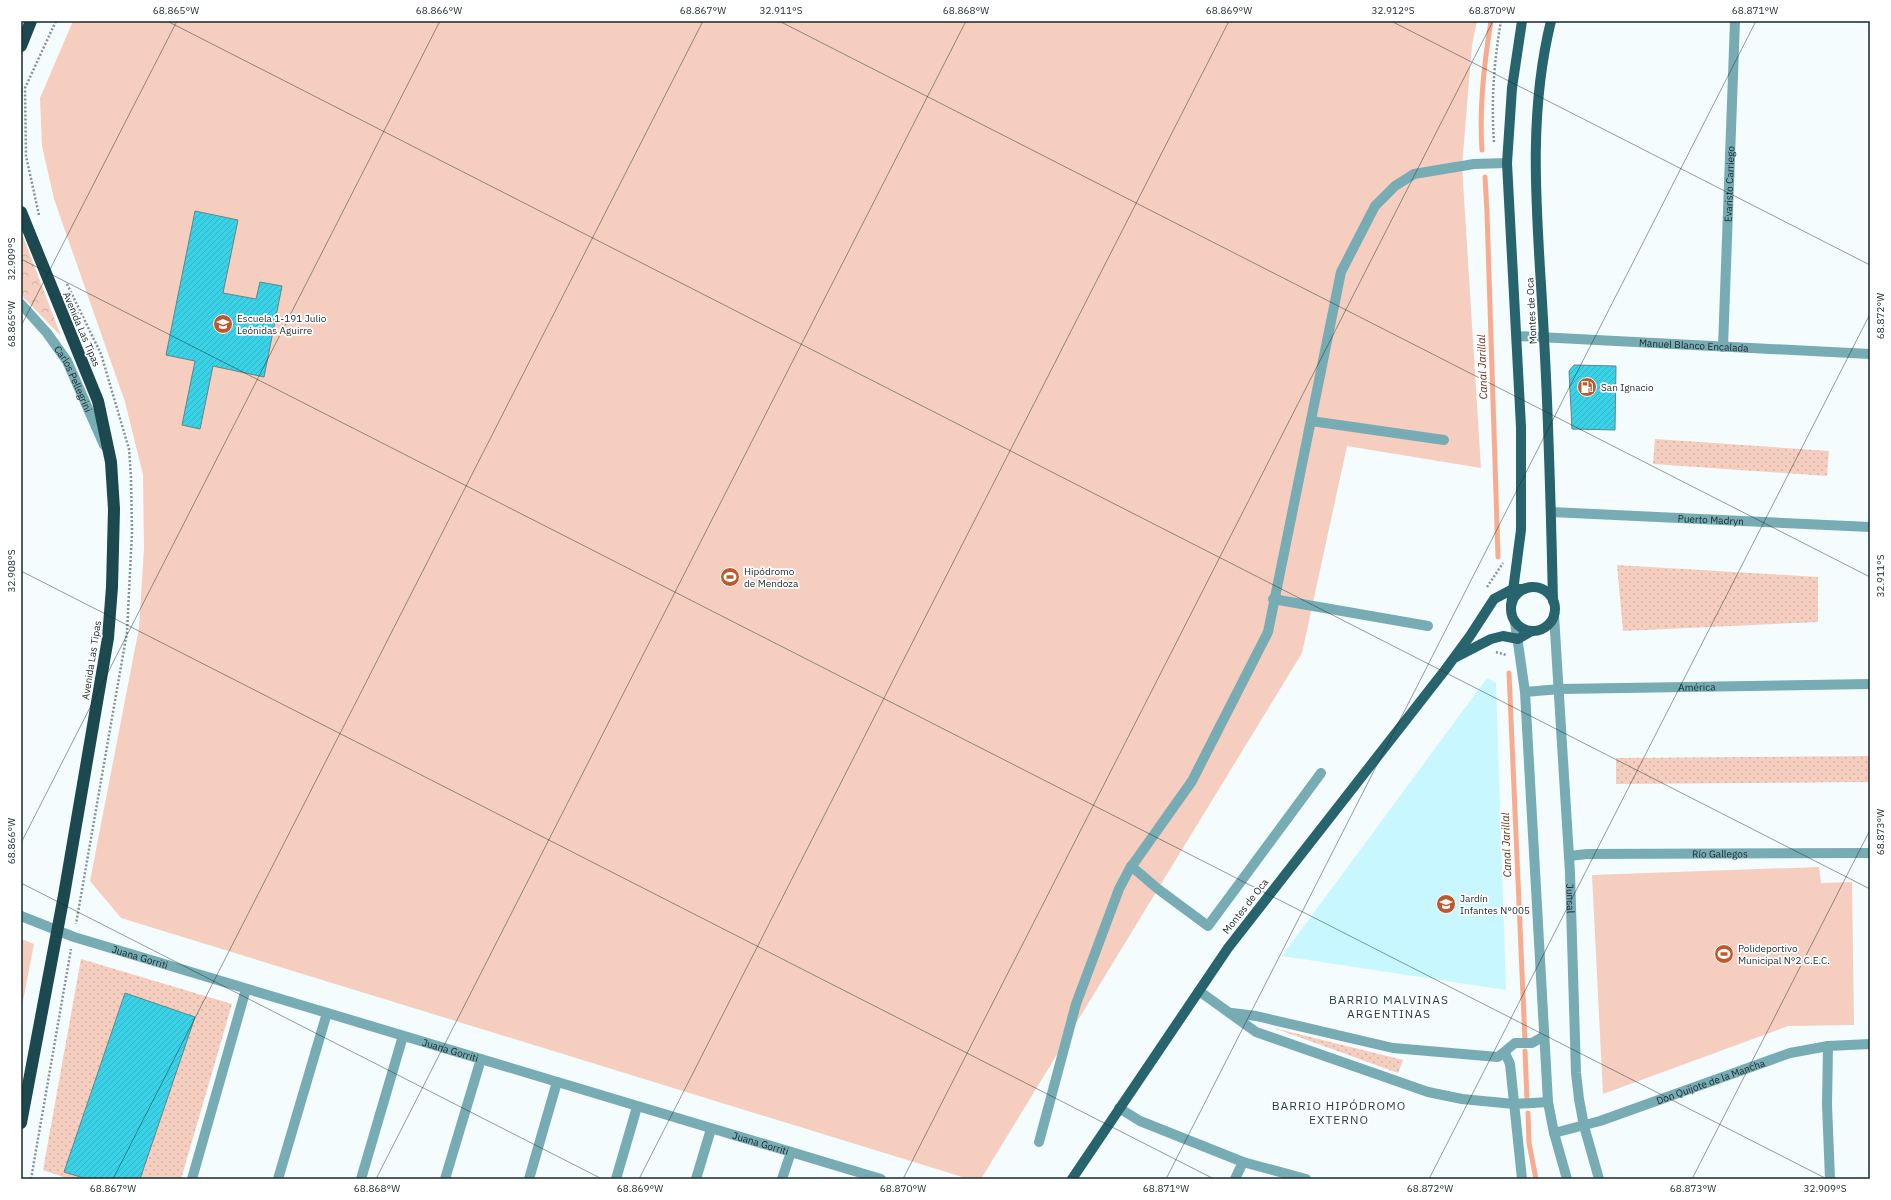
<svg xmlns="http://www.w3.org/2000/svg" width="1891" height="1200" font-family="'IBM Plex Sans',sans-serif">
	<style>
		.built { fill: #c8f7ff }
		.grass { fill: url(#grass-dots) }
		.forest { fill: url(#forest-crowns) }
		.pitch { fill: #f5cebf }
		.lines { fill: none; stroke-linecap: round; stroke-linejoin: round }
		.stream { stroke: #f8ab8e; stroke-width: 5 }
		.building { fill: url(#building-hatch); stroke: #63848a }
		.path { stroke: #879294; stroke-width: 2.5; stroke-dasharray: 2 2; stroke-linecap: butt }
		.minor { stroke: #78acb4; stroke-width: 10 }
		.major { stroke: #27646d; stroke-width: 10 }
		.highway { stroke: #1c494f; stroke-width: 12 }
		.ticks { fill: none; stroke: #19272a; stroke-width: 1; stroke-opacity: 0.45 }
		.labels { text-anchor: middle; stroke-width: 3.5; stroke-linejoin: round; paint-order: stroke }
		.street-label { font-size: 10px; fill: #19272a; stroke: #fff }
		.poi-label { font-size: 10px; fill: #19272a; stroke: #fff; text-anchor: start }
		.water-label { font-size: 11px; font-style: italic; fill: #672c13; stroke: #fff }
		.quarter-label { font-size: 12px; letter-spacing: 1px; fill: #1e3e43; stroke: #fff }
		.neatline { fill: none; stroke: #19272a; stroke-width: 1.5 }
		.ticks-label { font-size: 10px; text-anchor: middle; fill: #19272a }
	</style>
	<defs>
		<pattern id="grass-dots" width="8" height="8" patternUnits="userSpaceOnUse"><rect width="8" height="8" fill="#f5cebf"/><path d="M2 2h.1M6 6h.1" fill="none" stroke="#d1b1a4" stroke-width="1.8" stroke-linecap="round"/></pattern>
		<pattern id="forest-crowns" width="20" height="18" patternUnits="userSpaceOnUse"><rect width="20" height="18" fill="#f5cebf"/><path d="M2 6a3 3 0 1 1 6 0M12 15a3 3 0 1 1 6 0" fill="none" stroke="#d1b1a4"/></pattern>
		<pattern id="building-hatch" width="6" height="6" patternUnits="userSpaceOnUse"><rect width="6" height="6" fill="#39d2e6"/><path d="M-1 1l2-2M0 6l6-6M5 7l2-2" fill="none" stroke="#32b4c5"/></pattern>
	</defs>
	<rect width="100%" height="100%" fill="#f4fcfd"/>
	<!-- built -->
	<path class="built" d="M1487 678 1496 683 1506 990 1282 956Z"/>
	<!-- grass -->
	<g class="grass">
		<path d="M1655 439 1829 451 1827 476 1653 464Z"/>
		<path d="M1617 565 1818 577V622L1623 631Z"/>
		<path d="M1870 756V782L1616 784V758Z"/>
		<path d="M81 959 232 1004 181 1179H69L43 1170Z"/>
		<path d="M1274 1028 1403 1060 1398 1073Z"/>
	</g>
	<!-- forest -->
	<path class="forest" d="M21 231 61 336 21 295Z"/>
	<!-- pitch -->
	<g class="pitch">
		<path d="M73 21H1477L1472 45 1462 166 1481 468 1347 446 1302 653 981 1179H969L121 918 90 881 139 628 144 548 143 475 125 402 54 199 42 146 40 98Z"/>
		<path d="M1819 867 1821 883 1852 882 1854 1025 1788 1026 1603 1094 1592 875Z"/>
		<path d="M21 939 34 944 21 1011Z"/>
	</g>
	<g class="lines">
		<!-- stream -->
		<g class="stream">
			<path d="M1482 150C1479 107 1484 63 1491 21"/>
			<path d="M1485 177 1487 212 1498 557"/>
			<path d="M1509 673 1525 1041"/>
			<path d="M1525 1051 1527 1100"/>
			<path d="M1528 1113 1529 1143 1536 1179"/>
		</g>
	</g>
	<!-- building -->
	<g class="building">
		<path d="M195 211 238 220 223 293 256 299 260 282 282 286 264 377 213 366 200 429 182 425 195 361 166 355Z"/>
		<path d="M1574 365 1616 366 1615 430 1572 429 1569 371Z"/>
		<path d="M125 993 195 1017 140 1179H87L64 1172Z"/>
	</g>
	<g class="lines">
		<!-- path -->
		<g class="path">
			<path d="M1494 142C1491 101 1494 61 1501 21"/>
			<path d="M39 215 26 156 25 88 56 21"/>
			<path d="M67 284 101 354 129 449 131 477 132 532 127 632 76 924"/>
			<path d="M1487 587 1503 563"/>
			<path d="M1496 652 1506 655"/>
			<path d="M31 1179 71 949"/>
		</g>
		<!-- minor -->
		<g class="minor">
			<path id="s1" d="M21 304 47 333 67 361 104 445"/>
			<path id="s2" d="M1517 336 1870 354"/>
			<path id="s3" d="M1723 347 1735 21"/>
			<path d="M1311 421 1444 440"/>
			<path id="s4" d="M1551 512 1870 527"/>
			<path d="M1273 599 1428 626"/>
			<path id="s5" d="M1554 615 1570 873 1576 1073 1579 1099 1584 1126 1599 1179"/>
			<path d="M1515 622 1525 692 1548 1102 1554 1133 1567 1179"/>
			<path id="s6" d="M1525 692 1560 689 1870 684"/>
			<path id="s7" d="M1569 856 1587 854 1870 853"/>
			<path d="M1131 866 1158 889 1208 926 1321 773"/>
			<path id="s8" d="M21 916 74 937 881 1179"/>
			<path d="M1199 991 1256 1032 1428 1092 1462 1099 1514 1104 1548 1102"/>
			<path d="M1232 1013 1256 1016 1393 1048 1498 1057 1515 1043H1532L1544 1036"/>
			<path d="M1828 1046 1827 1105 1830 1179"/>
			<path d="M1505 1053 1510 1064 1522 1179"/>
			<path d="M1119 1108 1140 1121 1243 1162 1306 1179"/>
			<path id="s9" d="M1554 1133 1600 1121 1790 1053 1828 1046 1870 1044"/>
			<path d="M1039 1142 1076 1004 1119 889 1129 870 1192 781 1268 632 1341 272 1375 206 1395 186 1414 174 1474 164 1507 163"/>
			<path d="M192 1179 246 989"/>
			<path d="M278 1179 327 1013"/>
			<path d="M361 1179 403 1036"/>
			<path d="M445 1179 481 1059"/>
			<path d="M529 1179 557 1082"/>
			<path d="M616 1179 637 1107"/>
			<path d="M696 1179 711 1129"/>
			<path d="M782 1179 791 1152"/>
			<path d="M1235 1179 1243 1162"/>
		</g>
		<!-- major -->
		<g class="major">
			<path d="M1551 21C1525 126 1539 231 1544 338 1549 425 1551 513 1553 601"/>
			<circle cx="1533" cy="609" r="22"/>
			<path d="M1511 606 1521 530V427L1507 163 1512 88 1522 21"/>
			<path d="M1456 657 1491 639 1503 636 1518 639 1530 632"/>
			<path d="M1072 1179 1228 948 1445 670 1470 636 1494 599 1513 589H1525"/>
		</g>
		<!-- highway -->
		<g class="highway">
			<path d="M21 46 31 21"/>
			<path d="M21 212 98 401 111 462 114 509 112 587 108 638 64 895 21 1123"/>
		</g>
	</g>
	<!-- ticks -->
	<path class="ticks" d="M167 21 1870 889M779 21 1870 577M1391 21 1870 265M21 259 1827 1179M21 326 177 21M21 571 1214 1179M21 843 440 21M21 883 602 1179M113 1179 703 21M376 1179 966 21M639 1179 1229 21M903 1179 1493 21M1166 1179 1756 21M1429 1179 1870 314M1692 1179 1870 830"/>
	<!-- icons -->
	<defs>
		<symbol id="school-disc" viewBox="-11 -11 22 22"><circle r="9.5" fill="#bf582d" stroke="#fff"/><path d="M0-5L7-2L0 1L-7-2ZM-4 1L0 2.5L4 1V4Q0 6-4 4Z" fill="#fff"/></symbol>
		<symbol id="fuel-disc" viewBox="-11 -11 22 22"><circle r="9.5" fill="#bf582d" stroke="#fff"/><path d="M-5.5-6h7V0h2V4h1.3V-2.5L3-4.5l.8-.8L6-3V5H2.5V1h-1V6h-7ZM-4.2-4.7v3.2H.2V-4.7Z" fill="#fff"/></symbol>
		<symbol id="stadium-disc" viewBox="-11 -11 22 22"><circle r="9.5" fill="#bf582d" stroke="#fff"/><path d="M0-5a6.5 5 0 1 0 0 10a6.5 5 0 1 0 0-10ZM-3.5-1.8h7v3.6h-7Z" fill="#fff"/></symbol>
	</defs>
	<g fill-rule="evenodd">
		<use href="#school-disc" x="212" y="313" width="22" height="22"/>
		<use href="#fuel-disc" x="1576" y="376" width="22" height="22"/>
		<use href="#stadium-disc" x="719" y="566" width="22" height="22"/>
		<use href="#school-disc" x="1435" y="893" width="22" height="22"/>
		<use href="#stadium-disc" x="1713" y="943" width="22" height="22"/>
	</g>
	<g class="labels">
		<!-- street labels -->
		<g class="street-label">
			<text dy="4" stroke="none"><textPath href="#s3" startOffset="163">Evaristo Carriego</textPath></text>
			<text transform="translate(1531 311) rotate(-93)" y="4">Montes de Oca</text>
			<text transform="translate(82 329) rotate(67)" y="4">Avenida Las Tipas</text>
			<text dy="4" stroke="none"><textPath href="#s2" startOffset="177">Manuel Blanco Encalada</textPath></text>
			<text dy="4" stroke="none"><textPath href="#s1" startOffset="92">Carlos Pellegrini</textPath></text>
			<text dy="4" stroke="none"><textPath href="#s4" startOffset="160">Puerto Madryn</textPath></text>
			<text transform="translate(91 660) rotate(-81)" y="4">Avenida Las Tipas</text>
			<text dy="4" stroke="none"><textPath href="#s6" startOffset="172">América</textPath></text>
			<text dy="4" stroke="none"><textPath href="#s7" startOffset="151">Río Gallegos</textPath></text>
			<text dy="4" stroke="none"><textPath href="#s5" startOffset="284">Juncal</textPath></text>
			<text transform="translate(1245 906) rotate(-52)" y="4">Montes de Oca</text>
			<text dy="4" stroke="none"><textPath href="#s8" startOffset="126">Juana Gorriti</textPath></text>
			<text dy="4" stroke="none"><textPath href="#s8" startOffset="450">Juana Gorriti</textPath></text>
			<text dy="4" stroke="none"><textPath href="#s9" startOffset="165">Don Quijote de la Mancha</textPath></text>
			<text dy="4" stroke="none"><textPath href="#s8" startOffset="774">Juana Gorriti</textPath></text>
		</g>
		<!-- poi labels -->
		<g class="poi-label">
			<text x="237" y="322">Escuela 1-191 Julio<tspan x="237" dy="12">Leónidas Aguirre</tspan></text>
			<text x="1601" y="391">San Ignacio</text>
			<text x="744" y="575">Hipódromo<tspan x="744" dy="12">de Mendoza</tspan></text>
			<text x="1460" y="902">Jardín<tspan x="1460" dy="12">Infantes N°005</tspan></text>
			<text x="1738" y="952">Polideportivo<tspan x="1738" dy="12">Municipal N°2 C.E.C.</tspan></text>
		</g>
		<!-- water labels -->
		<g class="water-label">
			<text transform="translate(1482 367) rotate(-92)" y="4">Canal Jarillal</text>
			<text transform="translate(1506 845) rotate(-92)" y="4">Canal Jarillal</text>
		</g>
		<!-- quarter labels -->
		<g class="quarter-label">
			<text x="1389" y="1004">BARRIO MALVINAS<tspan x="1389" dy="14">ARGENTINAS</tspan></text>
			<text x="1339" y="1110">BARRIO HIPÓDROMO<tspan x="1339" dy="14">EXTERNO</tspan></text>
		</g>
	</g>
	<!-- border -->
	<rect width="1891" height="1200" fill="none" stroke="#ffffff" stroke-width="44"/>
	<rect x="22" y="22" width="1847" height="1156" class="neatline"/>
	<g class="ticks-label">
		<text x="176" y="14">68.865°W</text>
		<text x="439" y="14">68.866°W</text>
		<text x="703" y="14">68.867°W</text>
		<text x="781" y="14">32.911°S</text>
		<text x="966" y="14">68.868°W</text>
		<text x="1229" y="14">68.869°W</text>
		<text x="1393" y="14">32.912°S</text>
		<text x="1492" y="14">68.870°W</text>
		<text x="1755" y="14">68.871°W</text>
		<text transform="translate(11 259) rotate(-90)" y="4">32.909°S</text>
		<text transform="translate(1880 316) rotate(-90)" y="4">68.872°W</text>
		<text transform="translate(11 324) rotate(-90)" y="4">68.865°W</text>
		<text transform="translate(11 571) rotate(-90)" y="4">32.908°S</text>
		<text transform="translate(1880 576) rotate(-90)" y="4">32.911°S</text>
		<text transform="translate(1880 832) rotate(-90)" y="4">68.873°W</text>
		<text transform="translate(11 841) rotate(-90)" y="4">68.866°W</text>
		<text x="113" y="1192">68.867°W</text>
		<text x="377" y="1192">68.868°W</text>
		<text x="640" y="1192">68.869°W</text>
		<text x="903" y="1192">68.870°W</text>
		<text x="1166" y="1192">68.871°W</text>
		<text x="1430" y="1192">68.872°W</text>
		<text x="1693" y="1192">68.873°W</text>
		<text x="1825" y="1192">32.909°S</text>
	</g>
</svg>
